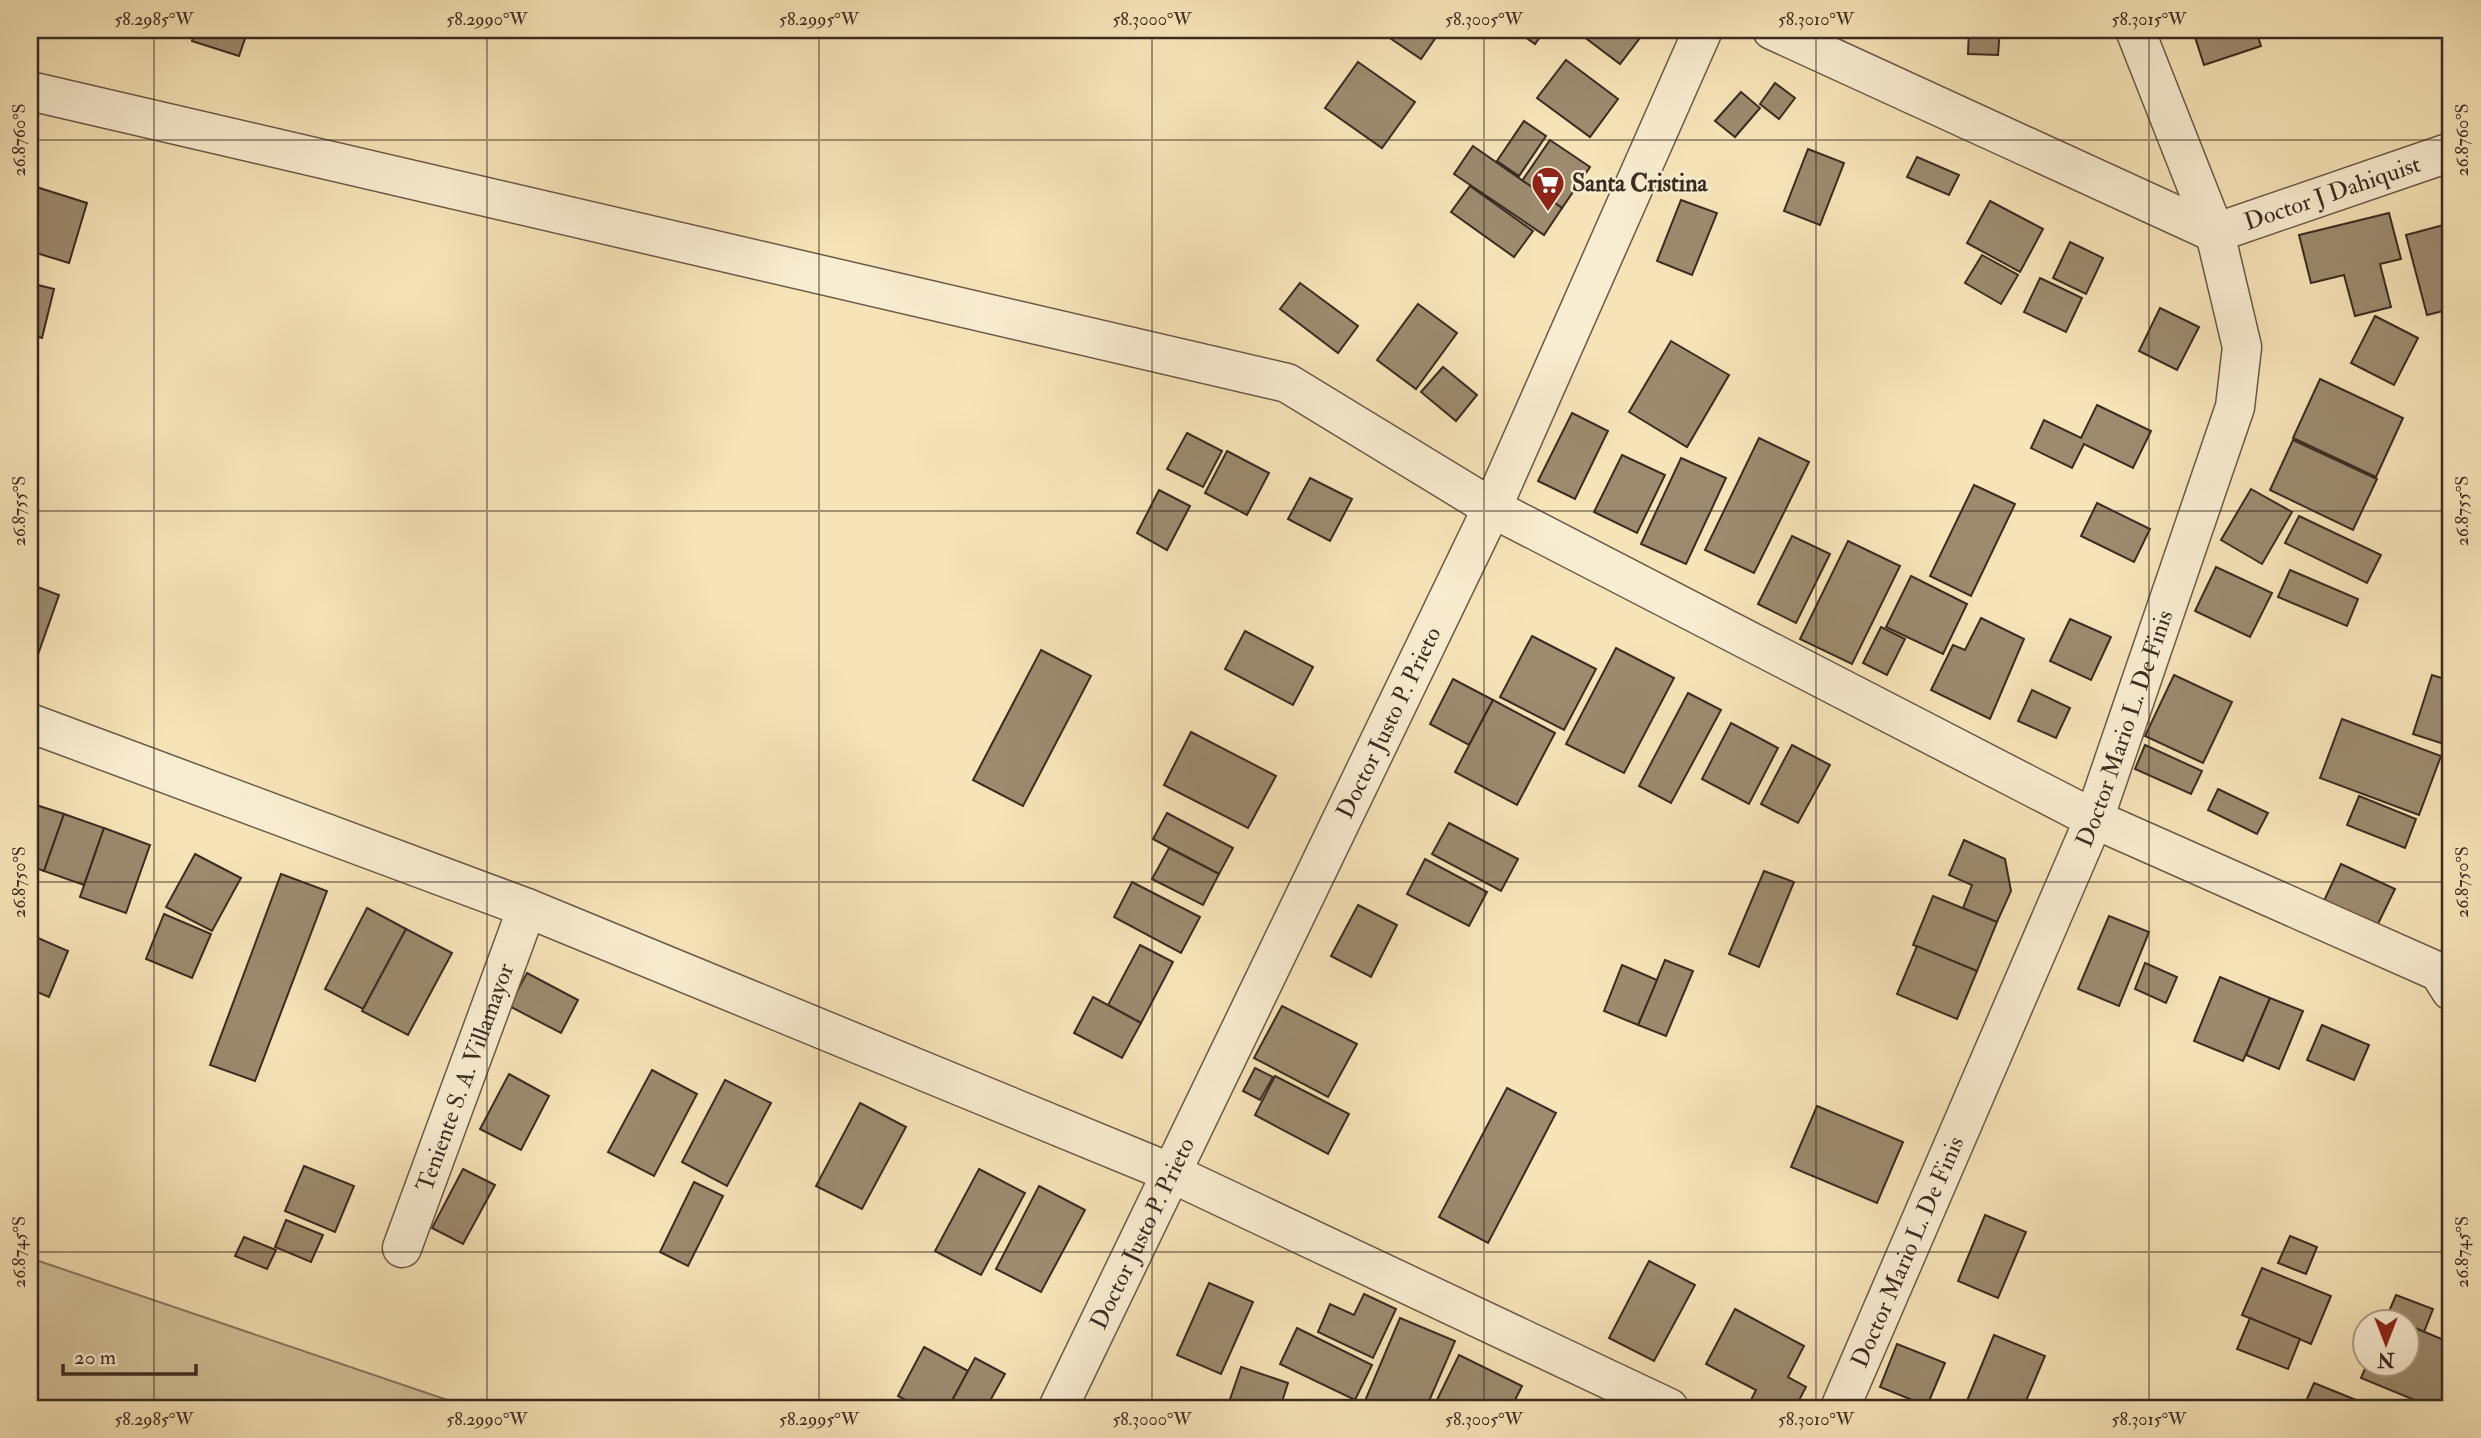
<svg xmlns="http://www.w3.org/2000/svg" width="2481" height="1438" font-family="'IM FELL Double Pica',serif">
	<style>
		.green { fill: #d6c59e; stroke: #88785f; stroke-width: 2 }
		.building { fill: #9c8b6f; stroke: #3b2b20; stroke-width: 2 }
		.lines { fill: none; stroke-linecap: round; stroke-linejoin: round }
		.minor-casing { stroke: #6a5946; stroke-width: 41 }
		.minor { stroke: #f9edd1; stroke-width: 38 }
		.ticks { fill: none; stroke: #3b2b20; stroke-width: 2; stroke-opacity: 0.45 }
		.labels { text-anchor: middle; stroke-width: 5; stroke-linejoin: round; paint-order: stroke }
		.poi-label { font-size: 24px; font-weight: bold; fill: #3b2b20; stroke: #f9edd1; text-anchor: start }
		.street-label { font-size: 24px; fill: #3b2b20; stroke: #f9edd1 }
		.neatline { fill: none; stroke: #3b2b20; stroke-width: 2.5 }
		.ticks-label { font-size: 18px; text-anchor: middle; fill: #3b2b20 }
	</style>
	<rect width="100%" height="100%" fill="#f6e4b8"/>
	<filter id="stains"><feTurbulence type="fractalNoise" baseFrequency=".00286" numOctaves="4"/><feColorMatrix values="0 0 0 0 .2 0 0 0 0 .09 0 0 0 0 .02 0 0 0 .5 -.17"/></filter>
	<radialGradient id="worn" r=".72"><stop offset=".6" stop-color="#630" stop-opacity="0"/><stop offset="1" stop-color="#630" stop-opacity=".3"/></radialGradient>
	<!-- green -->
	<path class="green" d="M30 1258 471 1408H30Z"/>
	<!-- building -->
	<g class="building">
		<path d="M195 30H248L239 56 192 41Z"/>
		<path d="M1378 30H1441L1421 59Z"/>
		<path d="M1515 30H1545L1535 44Z"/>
		<path d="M1588 30H1646L1620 64 1583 36Z"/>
		<path d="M1969 30H2000L1998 55 1968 54Z"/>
		<path d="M2256 30 2261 46 2204 65 2193 31Z"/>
		<path d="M1566 60 1618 99 1590 137 1537 98Z"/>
		<path d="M1358 62 1415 102 1382 148 1325 108Z"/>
		<path d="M1775 83 1795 98 1779 119 1760 104Z"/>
		<path d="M1741 92 1760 108 1735 137 1715 121Z"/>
		<path d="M1524 121 1546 136 1519 176 1497 161Z"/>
		<path d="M1550 140 1590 167 1562 208 1522 181Z"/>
		<path d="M1473 146 1562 208 1544 235 1454 174Z"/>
		<path d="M1808 149 1844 163 1820 225 1784 211Z"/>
		<path d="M1917 157 1959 175 1949 195 1907 177Z"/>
		<path d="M30 185 87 203 69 263 30 251Z"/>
		<path d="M1470 186 1533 231 1514 257 1451 212Z"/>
		<path d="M1681 200 1717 213 1692 275 1657 261Z"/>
		<path d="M1990 201 2043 229 2020 272 1967 243Z"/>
		<path d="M2389 213 2401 259 2380 264 2391 307 2355 316 2344 275 2311 283 2299 235Z"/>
		<path d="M2451 223V309L2427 315 2406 235Z"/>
		<path d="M2070 242 2103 258 2086 294 2053 278Z"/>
		<path d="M1982 255 2018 275 2001 304 1965 283Z"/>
		<path d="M2040 278 2082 298 2066 332 2024 312Z"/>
		<path d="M30 283 54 289 42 338 30 334Z"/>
		<path d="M1300 283 1358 326 1338 353 1280 309Z"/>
		<path d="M1418 304 1457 333 1416 389 1377 360Z"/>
		<path d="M2160 308 2199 327 2177 370 2139 351Z"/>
		<path d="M2375 316 2418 338 2394 385 2351 363Z"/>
		<path d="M1671 341 1729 375 1687 447 1629 412Z"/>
		<path d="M1443 367 1477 395 1456 421 1421 392Z"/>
		<path d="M2320 379 2403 418 2376 477 2293 438Z"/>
		<path d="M2097 405 2151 431 2133 468 2084 444 2072 468 2031 448 2044 420 2081 438Z"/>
		<path d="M1572 413 1608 431 1575 499 1538 481Z"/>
		<path d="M1187 433 1222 451 1203 487 1167 469Z"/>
		<path d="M1759 438 1809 462 1754 573 1705 550Z"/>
		<path d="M2293 440 2377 479 2353 530 2270 490Z"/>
		<path d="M1227 451 1269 473 1247 515 1205 493Z"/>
		<path d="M1622 455 1665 475 1637 533 1594 512Z"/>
		<path d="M1681 458 1726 478 1686 564 1641 544Z"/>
		<path d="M1310 478 1352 499 1330 541 1288 519Z"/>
		<path d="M1974 485 2015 504 1971 596 1930 576Z"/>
		<path d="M2251 489 2292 512 2262 564 2221 540Z"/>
		<path d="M1159 490 1190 506 1167 550 1137 533Z"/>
		<path d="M2097 503 2150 529 2134 562 2081 536Z"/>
		<path d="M2299 516 2381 555 2367 583 2285 543Z"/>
		<path d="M1792 536 1830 554 1796 623 1758 604Z"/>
		<path d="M1848 541 1900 566 1852 664 1800 639Z"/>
		<path d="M2216 567 2272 593 2250 637 2195 611Z"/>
		<path d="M2290 570 2358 599 2347 626 2278 597Z"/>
		<path d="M1911 576 1967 604 1943 654 1886 627Z"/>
		<path d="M30 584 59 595 37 657 30 655Z"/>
		<path d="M1981 618 2024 639 1990 719 1931 690 1953 645 1965 650Z"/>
		<path d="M2070 619 2111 637 2091 680 2050 661Z"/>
		<path d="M1881 627 1905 639 1887 675 1863 663Z"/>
		<path d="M1245 631 1313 667 1293 705 1225 669Z"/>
		<path d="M1532 636 1596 669 1564 730 1500 697Z"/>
		<path d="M1616 648 1674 678 1624 773 1566 744Z"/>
		<path d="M1041 650 1091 676 1023 806 973 780Z"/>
		<path d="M2174 675 2232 702 2203 763 2145 736Z"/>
		<path d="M2432 675 2451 681V720L2444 744 2413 734Z"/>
		<path d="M1453 679 1493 700 1469 745 1430 724Z"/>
		<path d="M2032 690 2070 708 2056 738 2018 721Z"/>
		<path d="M1688 693 1721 710 1671 803 1639 786Z"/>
		<path d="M1493 700 1555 733 1517 805 1455 772Z"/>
		<path d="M2342 719 2441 756 2419 815 2320 778Z"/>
		<path d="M1731 723 1778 748 1749 804 1702 779Z"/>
		<path d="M1191 732 1276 776 1248 828 1164 785Z"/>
		<path d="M1792 745 1830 765 1798 823 1761 804Z"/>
		<path d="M2145 745 2202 771 2191 794 2135 769Z"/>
		<path d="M2218 789 2268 813 2257 834 2208 810Z"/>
		<path d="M2359 796 2416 819 2405 848 2347 825Z"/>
		<path d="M33 804 64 814 44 871 30 866V814Z"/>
		<path d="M1167 813 1233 848 1219 874 1153 839Z"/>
		<path d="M64 814 104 828 84 885 44 871Z"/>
		<path d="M1449 823 1518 859 1501 891 1432 854Z"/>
		<path d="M104 828 150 845 126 913 80 897Z"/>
		<path d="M1964 840 2005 859 2011 891 1997 922 1963 908 1972 885 1949 875Z"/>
		<path d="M1169 848 1219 874 1203 905 1152 879Z"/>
		<path d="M195 854 241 878 212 931 166 907Z"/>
		<path d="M1425 859 1487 892 1469 926 1407 894Z"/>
		<path d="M2341 864 2395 889 2376 928 2323 903Z"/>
		<path d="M1764 871 1794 882 1759 967 1729 954Z"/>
		<path d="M281 874 327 891 255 1081 210 1065Z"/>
		<path d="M1132 882 1200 917 1181 953 1114 917Z"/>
		<path d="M1933 896 1997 922 1977 971 1913 945Z"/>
		<path d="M1358 905 1397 925 1371 977 1331 956Z"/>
		<path d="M367 908 406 929 363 1009 325 989Z"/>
		<path d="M164 914 211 934 192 978 146 959Z"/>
		<path d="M2109 916 2149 932 2119 1006 2078 989Z"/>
		<path d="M406 929 452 953 408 1035 362 1011Z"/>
		<path d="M31 935 68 951 49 997 30 989Z"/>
		<path d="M1140 945 1173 962 1141 1023 1108 1005Z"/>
		<path d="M1917 946 1977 971 1957 1019 1897 994Z"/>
		<path d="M1665 960 1693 971 1666 1036 1638 1025Z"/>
		<path d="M2145 963 2177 977 2166 1003 2135 989Z"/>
		<path d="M1622 965 1657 980 1638 1025 1604 1011Z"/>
		<path d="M527 973 578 1000 561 1033 509 1006Z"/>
		<path d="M2220 977 2270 998 2243 1061 2194 1041Z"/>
		<path d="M1093 997 1141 1023 1122 1058 1074 1033Z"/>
		<path d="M2270 998 2303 1011 2279 1069 2246 1055Z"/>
		<path d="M1282 1006 1357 1044 1328 1097 1254 1058Z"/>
		<path d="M2322 1025 2369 1045 2354 1080 2307 1060Z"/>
		<path d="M1255 1068 1273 1077 1260 1100 1243 1091Z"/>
		<path d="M652 1070 697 1094 654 1176 608 1152Z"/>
		<path d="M509 1074 549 1096 521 1150 480 1129Z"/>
		<path d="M1275 1076 1349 1114 1328 1154 1255 1115Z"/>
		<path d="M725 1080 771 1103 727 1186 682 1162Z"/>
		<path d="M1507 1088 1556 1113 1488 1243 1439 1217Z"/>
		<path d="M860 1103 906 1127 862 1209 816 1186Z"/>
		<path d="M1817 1106 1903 1142 1877 1203 1791 1167Z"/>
		<path d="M304 1166 354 1186 335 1232 285 1211Z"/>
		<path d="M463 1169 495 1185 463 1244 432 1228Z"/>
		<path d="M979 1169 1025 1193 981 1275 935 1251Z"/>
		<path d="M694 1182 723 1196 688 1266 660 1252Z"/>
		<path d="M1039 1186 1085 1210 1041 1292 996 1269Z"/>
		<path d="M1985 1215 2026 1232 1998 1298 1958 1281Z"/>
		<path d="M286 1220 323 1235 311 1262 275 1247Z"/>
		<path d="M2290 1236 2317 1247 2306 1274 2278 1263Z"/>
		<path d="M244 1237 276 1250 267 1269 235 1256Z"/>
		<path d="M1649 1261 1695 1285 1654 1361 1609 1338Z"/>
		<path d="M2262 1268 2331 1296 2311 1344 2242 1315Z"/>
		<path d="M1209 1283 1253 1302 1221 1374 1177 1355Z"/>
		<path d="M1364 1294 1396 1309 1373 1358 1318 1332 1330 1304 1354 1315Z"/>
		<path d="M2396 1295 2433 1309 2424 1332 2387 1316Z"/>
		<path d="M1735 1309 1804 1346 1788 1377 1806 1387 1795 1408H1747L1756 1390 1706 1364Z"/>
		<path d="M2387 1316 2402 1322H2384Z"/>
		<path d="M1400 1318 1455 1341 1426 1408H1362Z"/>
		<path d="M2250 1318 2300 1339 2288 1369 2237 1349Z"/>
		<path d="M2408 1325 2451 1343V1408H2434L2361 1378 2367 1364H2408Z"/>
		<path d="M1297 1328 1372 1365 1355 1400 1280 1364Z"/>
		<path d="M1994 1335 2045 1356 2023 1408H1964Z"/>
		<path d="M1897 1344 1945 1363 1927 1406 1880 1387Z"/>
		<path d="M924 1347 968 1371 948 1408H921L898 1396Z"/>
		<path d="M1459 1355 1522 1386 1511 1408H1433Z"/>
		<path d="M975 1358 1005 1374 986 1408H948Z"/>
		<path d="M1241 1367 1288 1383 1280 1408H1227Z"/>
		<path d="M2314 1383 2376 1408H2303Z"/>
	</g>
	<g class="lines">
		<defs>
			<g id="minor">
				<path d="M1772 30 2215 233"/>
				<path d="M30 91 1287 383 1492 508 2094 819 2439 972 2451 991"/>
				<path id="s1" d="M2215 233 2451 152"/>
				<path d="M30 723 527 908 1169 1172 1669 1408"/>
				<path id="s2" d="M402 1248 527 908"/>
				<path id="s3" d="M1058 1408 1492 508 1703 30"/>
				<path id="s4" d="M1840 1408 2094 819 2235 407 2242 347 2215 233 2135 30"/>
			</g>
		</defs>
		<!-- minor casing -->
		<use href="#minor" class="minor-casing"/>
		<!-- minor -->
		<use href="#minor" class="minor"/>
	</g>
	<!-- ticks -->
	<path class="ticks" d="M154 30V1408M487 30V1408M819 30V1408M1152 30V1408M1484 30V1408M1816 30V1408M2149 30V1408M30 140H2451M30 511H2451M30 882H2451M30 1252H2451"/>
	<!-- icons -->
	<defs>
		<symbol id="supermarket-pin" viewBox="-11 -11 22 30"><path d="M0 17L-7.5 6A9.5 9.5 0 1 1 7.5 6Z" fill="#8f2418" stroke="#f9edd1"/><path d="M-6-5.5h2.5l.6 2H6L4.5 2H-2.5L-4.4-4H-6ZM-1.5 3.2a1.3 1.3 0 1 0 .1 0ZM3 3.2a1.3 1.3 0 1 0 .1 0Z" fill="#fff"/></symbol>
	</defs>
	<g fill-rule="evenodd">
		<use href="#supermarket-pin" x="1529" y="164" width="38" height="52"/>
	</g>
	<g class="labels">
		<!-- poi labels -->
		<g class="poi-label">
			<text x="1572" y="191">Santa Cristina</text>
		</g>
		<!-- street labels -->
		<g class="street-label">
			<text dy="8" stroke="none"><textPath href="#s1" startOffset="124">Doctor J Dahiquist</textPath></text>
			<text dy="8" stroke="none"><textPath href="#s3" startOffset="761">Doctor Justo P. Prieto</textPath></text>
			<text dy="8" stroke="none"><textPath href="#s4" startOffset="737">Doctor Mario L. De Finis</textPath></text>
			<text dy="8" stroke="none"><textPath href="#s2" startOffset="182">Teniente S. A. Villamayor</textPath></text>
			<text dy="8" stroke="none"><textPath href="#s3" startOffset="194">Doctor Justo P. Prieto</textPath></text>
			<text dy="8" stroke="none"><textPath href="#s4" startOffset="170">Doctor Mario L. De Finis</textPath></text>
		</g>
	</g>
	<!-- margin -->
	<rect width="2481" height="1438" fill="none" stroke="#f6e4b8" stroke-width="77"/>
	<!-- north arrow -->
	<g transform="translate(2386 1343) rotate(180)"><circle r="33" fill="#f9edd1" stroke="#ad9f8a" stroke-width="2"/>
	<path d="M0-5L12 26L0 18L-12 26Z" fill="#8f2418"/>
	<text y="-10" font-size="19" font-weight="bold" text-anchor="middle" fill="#3b2b20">N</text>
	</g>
	<!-- scale -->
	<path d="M63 1364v10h133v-10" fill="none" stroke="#3b2b20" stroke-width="3.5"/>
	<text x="74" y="1364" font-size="21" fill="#3b2b20" stroke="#f9edd1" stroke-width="5" paint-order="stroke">20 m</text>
	<rect x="38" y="38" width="2404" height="1362" class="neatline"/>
	<g class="ticks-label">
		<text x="154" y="25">58.2985°W</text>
		<text x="487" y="25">58.2990°W</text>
		<text x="819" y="25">58.2995°W</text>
		<text x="1152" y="25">58.3000°W</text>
		<text x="1484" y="25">58.3005°W</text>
		<text x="1816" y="25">58.3010°W</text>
		<text x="2149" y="25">58.3015°W</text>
		<text transform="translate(2462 140) rotate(-90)" y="6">26.8760°S</text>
		<text transform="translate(19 140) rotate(-90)" y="6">26.8760°S</text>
		<text transform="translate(2462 511) rotate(-90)" y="6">26.8755°S</text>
		<text transform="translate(19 511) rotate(-90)" y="6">26.8755°S</text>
		<text transform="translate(2462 882) rotate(-90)" y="6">26.8750°S</text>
		<text transform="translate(19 882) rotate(-90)" y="6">26.8750°S</text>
		<text transform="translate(2462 1252) rotate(-90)" y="6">26.8745°S</text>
		<text transform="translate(19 1252) rotate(-90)" y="6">26.8745°S</text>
		<text x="154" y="1425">58.2985°W</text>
		<text x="487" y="1425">58.2990°W</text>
		<text x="819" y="1425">58.2995°W</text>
		<text x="1152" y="1425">58.3000°W</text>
		<text x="1484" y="1425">58.3005°W</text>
		<text x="1816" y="1425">58.3010°W</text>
		<text x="2149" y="1425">58.3015°W</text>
	</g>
	<rect width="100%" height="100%" filter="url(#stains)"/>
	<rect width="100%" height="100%" fill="url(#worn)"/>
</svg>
